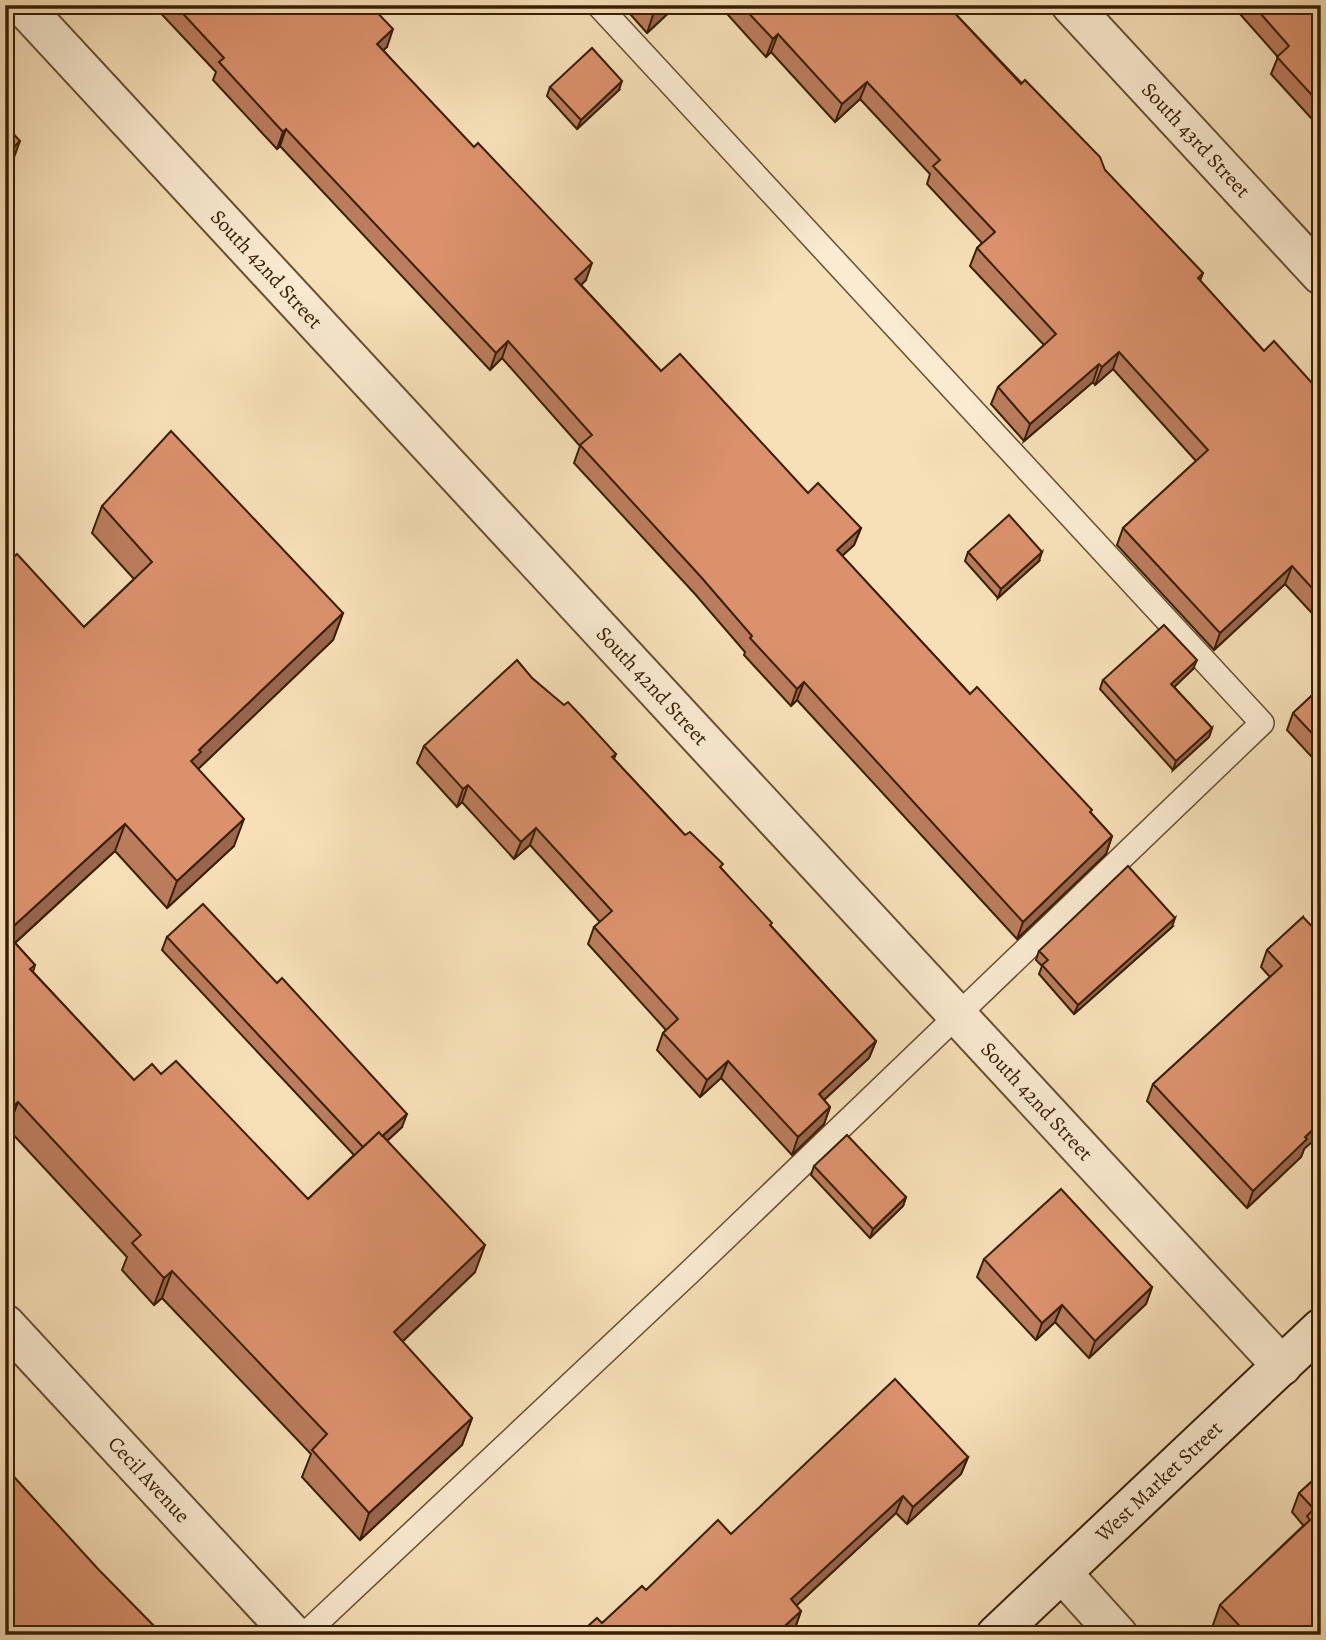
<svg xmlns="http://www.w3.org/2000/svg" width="1326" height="1640" font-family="Alegreya,serif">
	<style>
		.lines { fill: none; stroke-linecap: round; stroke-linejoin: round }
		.lane-casing { stroke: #684e30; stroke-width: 26 }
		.street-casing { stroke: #684e30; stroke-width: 42 }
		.secondary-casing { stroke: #391e02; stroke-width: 42 }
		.lane { stroke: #faebd1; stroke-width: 23 }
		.street { stroke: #faebd1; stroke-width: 38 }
		.secondary { stroke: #faebd1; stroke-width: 38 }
		.wall { fill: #bb7d5d; stroke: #391e02; stroke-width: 2 }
		.shaded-wall { fill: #99664c; stroke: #391e02; stroke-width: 2 }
		.building { fill: #da916c; stroke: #391e02; stroke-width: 2 }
		.labels { text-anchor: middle; stroke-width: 5; stroke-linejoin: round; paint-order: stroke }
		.street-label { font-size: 21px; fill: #391e02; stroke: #faebd1 }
	</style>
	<rect width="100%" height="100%" fill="#f7e0b8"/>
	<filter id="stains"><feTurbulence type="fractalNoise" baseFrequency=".00286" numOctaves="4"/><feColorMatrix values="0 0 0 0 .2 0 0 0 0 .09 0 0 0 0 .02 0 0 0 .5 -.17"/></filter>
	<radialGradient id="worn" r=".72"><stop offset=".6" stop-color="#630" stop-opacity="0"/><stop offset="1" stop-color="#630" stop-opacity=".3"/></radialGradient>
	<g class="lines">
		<defs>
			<path id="lane" d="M304 1635 691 1271 1262 723 598 5"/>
			<g id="street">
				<path id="s1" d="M22 5 1282 1366"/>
				<path id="s2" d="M1071 5 1321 275"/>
				<path id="s3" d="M5 1324 293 1635"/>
				<path d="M1062 1573 1118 1635"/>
			</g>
			<g id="secondary">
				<path id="s4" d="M996 1635 1321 1328"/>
			</g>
		</defs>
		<!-- lane casing -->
		<use href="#lane" class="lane-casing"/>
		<!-- street casing -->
		<use href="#street" class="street-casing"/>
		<!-- secondary casing -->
		<use href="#secondary" class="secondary-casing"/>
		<!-- lane -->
		<use href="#lane" class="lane"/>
		<!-- street -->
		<use href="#street" class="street"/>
		<!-- secondary -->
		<use href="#secondary" class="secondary"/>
	</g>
	<!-- wall -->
	<g class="wall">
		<path d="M153 5H370L387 47 383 50 586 280 581 285 661 371 808 493 861 528 854 545 842 556 970 694 1091 813 1112 836 1106 854 1017 939 797 700 791 706 744 655 745 652 695 594 574 463 580 446 502 358 490 370 280 146 277 149 213 80 216 72Z"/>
		<path d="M622 5H677L647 33Z"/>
		<path d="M719 5H947L1203 273 1200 281 1264 351 1321 393V623L1285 584 1214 650 1117 545 1123 528 1196 461 1113 369 1095 385 1093 382 1024 441 991 404 998 387 1044 345 970 266 977 248 982 243 927 184 930 174 860 99 835 122 771 52 766 57Z"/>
		<path d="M1232 5H1321V129L1271 74 1278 57Z"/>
		<path d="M550 87 619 90 577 129 547 96Z"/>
		<path d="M102 506 343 613 333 640 198 769 234 846 167 908 115 851 15 943 35 965 33 972 134 1080 161 1074 308 1199 354 1155 162 950 167 937 402 1127 387 1141 475 1272 402 1342 472 1418 462 1445 360 1540 302 1477 311 1454 162 1298 154 1305 122 1270 127 1257 8 1129 5 1132V565L84 627 134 579 92 533Z"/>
		<path d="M968 552 1039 561 998 598 965 561Z"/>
		<path d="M1193 669 1174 687 1212 728 1209 737 1173 770 1100 689 1103 680Z"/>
		<path d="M532 678 616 754 614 759 685 835 721 868 771 926 876 1041 869 1058 824 1100 830 1107 824 1124 792 1155 721 1078 700 1097 657 1050 663 1033 666 1030 588 944 594 927 600 922 530 845 514 859 462 802 457 807 417 763 424 746Z"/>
		<path d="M1321 687V767L1287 730 1293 713Z"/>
		<path d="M1303 917 1304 1149 1301 1157 1247 1208 1147 1101 1153 1084 1270 977 1261 967 1267 950Z"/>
		<path d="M1172 927 1074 1014 1039 974 1042 966 1036 960 1039 951Z"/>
		<path d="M814 1166 906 1197 903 1206 870 1238 811 1175Z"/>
		<path d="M984 1259 1152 1287 1146 1304 1089 1358 1055 1322 1036 1340 977 1277Z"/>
		<path d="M968 1457 961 1474 907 1524 896 1513 796 1606 801 1611 795 1628 602 1623 646 1590 731 1534Z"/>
		<path d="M1321 1473V1635H1223L1213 1625 1220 1605 1303 1526V1525L1292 1512 1299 1493Z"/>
	</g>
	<!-- shaded-wall -->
	<g class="shaded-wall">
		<path d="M664 5H677L647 33 653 15Z"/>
		<path d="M393 29 387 47 371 61 377 44Z"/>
		<path d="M778 34 771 52 766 57 773 39Z"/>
		<path d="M622 81 619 90 577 129 581 120Z"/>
		<path d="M867 82 860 99 835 122 842 104Z"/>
		<path d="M286 129 280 146 277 149 283 132Z"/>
		<path d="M20 141 9 171 5 175V155Z"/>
		<path d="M592 263 586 280 569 296 575 279Z"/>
		<path d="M508 341 502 358 490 370 496 353Z"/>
		<path d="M1119 352 1113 369 1095 385 1102 367Z"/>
		<path d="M1099 364 1093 382 1024 441 1030 424Z"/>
		<path d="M861 528 854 545 830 567 837 550Z"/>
		<path d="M1042 552 1039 561 998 598 1001 589Z"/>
		<path d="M1292 566 1285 584 1214 650 1220 633Z"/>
		<path d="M343 613 333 640 193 774 191 761 199 750Z"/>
		<path d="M1197 660 1193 669 1168 693 1171 684Z"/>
		<path d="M804 682 797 700 791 706 797 689Z"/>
		<path d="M1212 728 1209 737 1173 770 1176 761Z"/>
		<path d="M468 785 462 802 457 807 463 789Z"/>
		<path d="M244 819 234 846 167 908 177 881Z"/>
		<path d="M125 824 115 851 5 952 6 933Z"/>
		<path d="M536 828 530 845 514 859 521 842Z"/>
		<path d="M1112 836 1106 854 1017 939 1023 922Z"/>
		<path d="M1175 918 1172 927 1074 1014 1078 1005Z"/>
		<path d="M876 1041 869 1058 812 1111 819 1094Z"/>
		<path d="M728 1061 721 1078 700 1097 707 1080Z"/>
		<path d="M18 1102 8 1129 5 1132V1127L12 1108Z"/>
		<path d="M830 1107 824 1124 792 1155 798 1137Z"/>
		<path d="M407 1114 402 1127 362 1164 367 1150Z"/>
		<path d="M1321 1122V1134L1304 1149 1301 1157 1247 1208 1253 1191 1305 1137Z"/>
		<path d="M906 1197 903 1206 870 1238 873 1229Z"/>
		<path d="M485 1245 475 1272 384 1359 394 1332Z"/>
		<path d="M172 1271 162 1298 154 1305 164 1278Z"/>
		<path d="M1152 1287 1146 1304 1089 1358 1095 1341Z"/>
		<path d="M1062 1305 1055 1322 1036 1340 1042 1323Z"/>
		<path d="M472 1418 462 1445 360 1540 369 1513Z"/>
		<path d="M968 1457 961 1474 907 1524 913 1507Z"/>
		<path d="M903 1496 896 1513 784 1617 791 1599Z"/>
		<path d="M801 1611 795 1628 787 1635H775Z"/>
	</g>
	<!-- building -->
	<g class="building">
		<path d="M175 5H370L393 29 377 44 474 147 478 143 592 263 575 279 661 371 680 354 808 493 818 483 861 528 837 550 970 694 977 687 1092 810 1090 812 1112 836 1023 922 804 682 797 689 750 638 752 636 701 577 580 445 592 435 508 341 496 353 286 129 283 132 219 62 224 58Z"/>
		<path d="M644 5H664L653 15Z"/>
		<path d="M741 5H947L1021 84 1025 80 1100 157 1105 170 1203 273 1198 278 1264 351 1274 341 1321 393V598L1292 566 1220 633 1123 528 1208 450 1119 352 1102 367 1099 364 1030 424 998 387 1056 334 977 248 995 232 933 166 940 160 867 82 842 104 778 34 773 39Z"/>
		<path d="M1253 5H1321V105L1277 57 1289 46Z"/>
		<path d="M592 48 622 81 581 120 550 87Z"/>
		<path d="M5 125 20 141 5 155Z"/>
		<path d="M171 431 343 613 199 750 201 752 191 761 244 819 177 881 125 824 6 933 35 965 30 969 134 1080 152 1064 161 1074 176 1061 308 1199 379 1132 485 1245 394 1332 472 1418 369 1513 312 1450 327 1434 172 1271 164 1278 132 1243 141 1235 18 1102 12 1108 5 1100V700L10 695 5 690V565L17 554 84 627 152 562 102 506Z"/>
		<path d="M1009 515 1042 552 1001 589 968 552Z"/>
		<path d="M1164 625 1197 660 1171 684 1212 728 1176 761 1103 680Z"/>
		<path d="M517 660 532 678 564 705 568 702 584 719 616 754 612 757 685 835 690 832 723 864 720 867 772 923 770 925 876 1041 819 1094 830 1107 798 1137 728 1061 707 1080 663 1033 678 1019 594 927 612 911 536 828 521 842 468 785 463 789 424 746Z"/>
		<path d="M1321 687V743L1293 713Z"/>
		<path d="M1128 866 1175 918 1078 1005 1042 965 1048 960 1039 951Z"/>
		<path d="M203 904 277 983 282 978 407 1114 382 1136 379 1132 363 1147 167 937Z"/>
		<path d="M1303 917 1321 936V1122L1305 1137 1307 1139 1253 1191 1153 1084 1282 966 1267 950Z"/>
		<path d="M847 1135 906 1197 873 1229 814 1166Z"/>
		<path d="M1061 1189 1152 1287 1095 1341 1062 1305 1042 1323 984 1259Z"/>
		<path d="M895 1379 968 1457 913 1507 903 1496 791 1599 801 1611 775 1635H578L597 1618 602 1623 642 1586 646 1590 718 1520 731 1534Z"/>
		<path d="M5 1467 99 1570 163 1635H5Z"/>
		<path d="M1321 1473V1635H1248L1220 1605 1310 1520 1307 1516 1314 1509 1299 1493Z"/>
	</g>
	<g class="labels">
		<!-- street labels -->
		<g class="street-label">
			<text dy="7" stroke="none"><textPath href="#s2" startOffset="184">South 43rd Street</textPath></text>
			<text dy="7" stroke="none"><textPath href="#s1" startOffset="360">South 42nd Street</textPath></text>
			<text dy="7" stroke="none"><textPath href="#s1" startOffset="928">South 42nd Street</textPath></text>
			<text dy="7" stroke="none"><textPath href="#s1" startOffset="1494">South 42nd Street</textPath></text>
			<text dy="7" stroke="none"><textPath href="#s3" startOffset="212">Cecil Avenue</textPath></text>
			<text dy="7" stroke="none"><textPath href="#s4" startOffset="224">West Market Street</textPath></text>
		</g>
	</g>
	<!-- margin -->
	<rect width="1326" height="1640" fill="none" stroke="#f7e0b8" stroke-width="28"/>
	<rect x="7" y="7" width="1312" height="1626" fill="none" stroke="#391e02" stroke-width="3.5"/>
	<rect x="14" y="14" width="1298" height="1612" fill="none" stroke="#391e02" stroke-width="2"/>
	<rect width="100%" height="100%" filter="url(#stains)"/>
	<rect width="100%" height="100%" fill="url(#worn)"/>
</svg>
